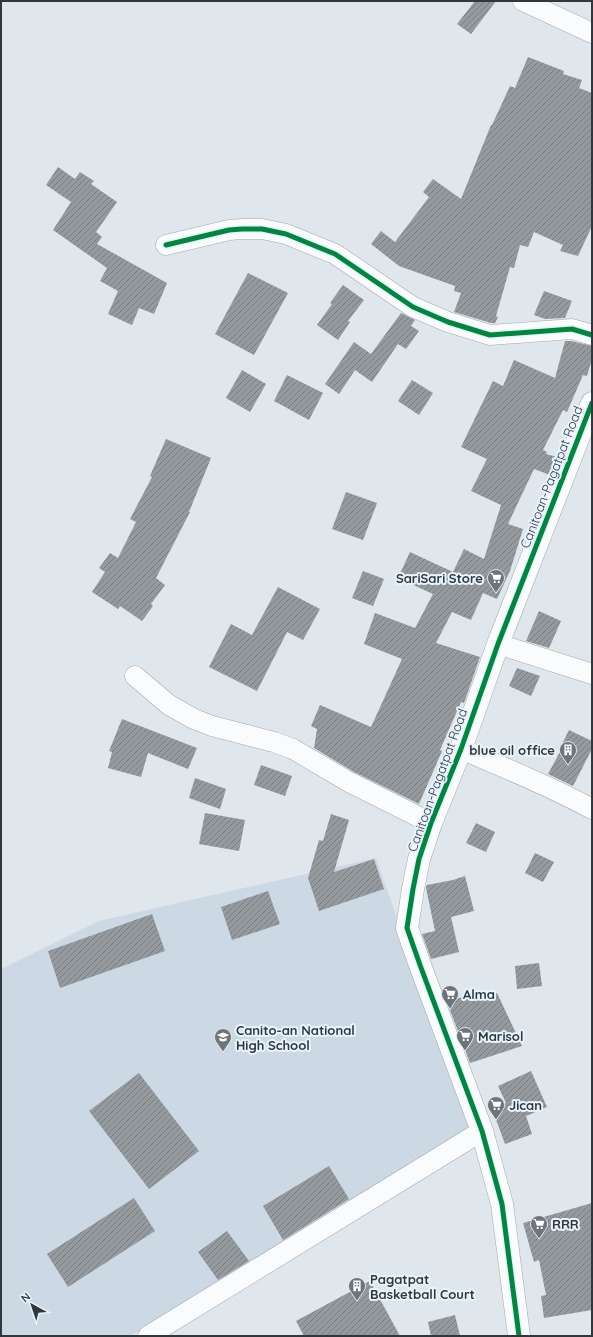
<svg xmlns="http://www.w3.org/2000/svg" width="593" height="1337" font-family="Quicksand,sans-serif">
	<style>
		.built { fill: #ccd9e4 }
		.building { fill: url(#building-hatch) }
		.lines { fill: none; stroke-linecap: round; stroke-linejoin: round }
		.minor-casing { stroke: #a4a8ad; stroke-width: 21 }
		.tertiary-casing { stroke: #a4a8ad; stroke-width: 23 }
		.minor { stroke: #fafbfc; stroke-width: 20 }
		.tertiary { stroke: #fafbfc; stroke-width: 22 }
		.cycleway-casing { stroke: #e7f4fe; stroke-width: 8 }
		.cycleway { stroke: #00873e; stroke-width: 5 }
		.labels { text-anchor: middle; stroke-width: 4; stroke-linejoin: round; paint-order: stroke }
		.street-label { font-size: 13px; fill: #32373b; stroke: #e7f4fe }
		.poi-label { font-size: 13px; font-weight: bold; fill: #32373b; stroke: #e7f4fe; text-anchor: start }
	</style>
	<defs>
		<pattern id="building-hatch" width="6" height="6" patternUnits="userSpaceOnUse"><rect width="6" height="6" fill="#959a9e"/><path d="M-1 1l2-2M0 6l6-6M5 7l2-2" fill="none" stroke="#7a7e82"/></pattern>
	</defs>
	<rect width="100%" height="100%" fill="#dfe6ec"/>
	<!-- built -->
	<path class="built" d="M376 858 473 1134 130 1336H1V969L99 921Z"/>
	<!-- building -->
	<g class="building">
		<path d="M475 1H496L471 34 457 24Z"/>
		<path d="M528 57 564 71 563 74 582 80 579 88 592 93V226L578 256 560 251 563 245 534 232 528 247 520 245 514 268 510 267 496 316 498 317 495 323H491L454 312 461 293 454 291 455 286 399 266 371 244 381 231 395 242 429 197 423 192 433 179 461 199 491 125H492L510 86 515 88Z"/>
		<path d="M58 167 75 179 80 172 94 181 91 184 117 202 96 232 102 237 97 244 167 283 154 314 139 308 132 325 108 314 118 291 100 281 107 268 53 230 71 202 46 185Z"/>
		<path d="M248 273 288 293 254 355 215 334Z"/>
		<path d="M343 285 364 300 348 321 350 322 338 340 317 325 332 304 330 303Z"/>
		<path d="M544 291 572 301 565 318 545 319 534 315Z"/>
		<path d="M401 313 415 320 411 326 419 331 406 349 398 344 372 382 355 370 339 394 325 384 354 342 371 354Z"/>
		<path d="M565 341H571L592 346V359L587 376 583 375 567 412 563 410 543 450 547 452 546 454 557 457 550 475 534 469 508 524 523 529 510 571 497 599 483 593 471 620 452 612 436 643 480 657 464 703 461 702 440 750 442 751 419 804 354 772 314 748 317 729 311 726 320 705 371 727 402 659 364 644 375 613 415 628 433 594 398 578 410 552 453 572 464 549 484 559 501 505 471 491 487 459 461 447 493 381 503 386 514 360 555 378Z"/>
		<path d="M242 370 266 384 250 412 226 398Z"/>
		<path d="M287 375 323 393 309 420 274 401Z"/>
		<path d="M412 380 433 393 419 415 398 401Z"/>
		<path d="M166 439 211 458 189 512H190L156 578 165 585 151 604 153 606 142 621 120 606 118 609 92 592 105 572 99 568 110 553 118 558 136 522 130 519 152 477 150 476Z"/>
		<path d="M346 492 377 503 363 540 332 529Z"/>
		<path d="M363 571 384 579 373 606 352 598Z"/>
		<path d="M278 587 320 609 303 640 287 632 257 691 209 667 231 624 252 635Z"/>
		<path d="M539 611 561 621 549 648 526 641Z"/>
		<path d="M517 668 540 676 531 696 509 686Z"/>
		<path d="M122 719 197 748 188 769 148 753 141 777 108 768 112 752 109 751Z"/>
		<path d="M569 730 592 741V749L573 786 548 774 561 750V746Z"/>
		<path d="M261 765 292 776 285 796 254 785Z"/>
		<path d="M195 778 226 789 220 809 189 798Z"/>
		<path d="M205 813 245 820 239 851 199 844Z"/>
		<path d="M331 814 349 820 334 872 374 859 384 889 319 911 308 878 319 840 323 841Z"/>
		<path d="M476 823 495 832 486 852 466 843Z"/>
		<path d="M535 853 554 862 543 882 525 873Z"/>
		<path d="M465 876 474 911 451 917 459 952 431 959 422 934 435 931 426 888 427 885 453 880Z"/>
		<path d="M268 891 280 924 232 940 221 907Z"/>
		<path d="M152 914 165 951 60 988 48 951Z"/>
		<path d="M539 963 542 986 517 989 515 966Z"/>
		<path d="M478 992V995L497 993 522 1046 470 1063 447 1002Z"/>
		<path d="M531 1071 547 1107 526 1116 532 1134 505 1144 494 1114 503 1110 501 1105 506 1103 498 1086Z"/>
		<path d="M139 1073 199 1151 149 1189 89 1111Z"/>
		<path d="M329 1166 349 1199 283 1240 263 1206Z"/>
		<path d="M134 1198 155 1231 68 1287 47 1254Z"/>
		<path d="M592 1203V1310L544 1318 541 1296 546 1295 539 1260 534 1262 523 1223Z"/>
		<path d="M227 1231 249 1261 218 1280 198 1252Z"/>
		<path d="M370 1281 400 1336H304L296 1321Z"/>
		<path d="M455 1315 460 1336H431L428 1322Z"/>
	</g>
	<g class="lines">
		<defs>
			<g id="minor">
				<path d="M523 1 592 33"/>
				<path d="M166 245 229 230 242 229H262L286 234 335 254 413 307 448 322 490 335 572 329 592 335"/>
				<path d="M498 644 592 674"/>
				<path d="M135 676 169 705 194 719 212 726 274 742 293 749 349 782 431 823"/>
				<path d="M461 749C505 768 550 786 592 809"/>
				<path d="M148 1336 482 1131"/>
			</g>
			<path id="tertiary" d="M519 1336 502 1204 482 1131 420 965 407 928 413 889 419 859 431 823 461 749 498 644 592 403"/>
		</defs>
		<!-- minor casing -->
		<use href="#minor" class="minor-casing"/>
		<!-- tertiary casing -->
		<use href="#tertiary" class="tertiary-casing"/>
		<!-- minor -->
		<use href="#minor" class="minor"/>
		<!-- tertiary -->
		<use href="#tertiary" class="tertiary"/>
		<defs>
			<g id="cycleway">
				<path d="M166 245 229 230 242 229H262L286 234 335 254 413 307 448 322 490 335 572 329 592 335"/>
				<path d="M519 1336 502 1204 482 1131 420 965 407 928 413 889 419 859 431 823 461 749 498 644 592 403"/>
			</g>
		</defs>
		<!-- cycleway casing -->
		<use href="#cycleway" class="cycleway-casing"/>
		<!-- cycleway -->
		<use href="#cycleway" class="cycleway"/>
	</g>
	<!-- icons -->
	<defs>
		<symbol id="supermarket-pin" viewBox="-11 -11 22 30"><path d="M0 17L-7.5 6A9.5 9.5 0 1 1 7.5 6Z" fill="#6f7479" stroke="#e7f4fe"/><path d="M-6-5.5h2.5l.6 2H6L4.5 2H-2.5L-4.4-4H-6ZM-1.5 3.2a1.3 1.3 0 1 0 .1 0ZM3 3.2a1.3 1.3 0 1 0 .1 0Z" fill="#fff"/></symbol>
		<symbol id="building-pin" viewBox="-11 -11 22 30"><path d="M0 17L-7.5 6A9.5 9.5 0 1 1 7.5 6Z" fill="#6f7479" stroke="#e7f4fe"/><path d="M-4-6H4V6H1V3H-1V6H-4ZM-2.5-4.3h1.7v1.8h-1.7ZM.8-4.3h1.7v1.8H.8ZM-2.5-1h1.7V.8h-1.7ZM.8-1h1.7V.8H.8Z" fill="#fff"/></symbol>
		<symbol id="school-pin" viewBox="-11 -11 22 30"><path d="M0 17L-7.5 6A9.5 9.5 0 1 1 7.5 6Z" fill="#6f7479" stroke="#e7f4fe"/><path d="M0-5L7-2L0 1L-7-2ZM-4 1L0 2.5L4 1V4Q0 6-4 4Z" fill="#fff"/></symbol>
	</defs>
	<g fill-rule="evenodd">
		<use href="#supermarket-pin" x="486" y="568" width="20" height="27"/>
		<use href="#building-pin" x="558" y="740" width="20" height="27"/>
		<use href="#supermarket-pin" x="440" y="984" width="20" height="27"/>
		<use href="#supermarket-pin" x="455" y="1026" width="20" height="27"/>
		<use href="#school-pin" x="213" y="1027" width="20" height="27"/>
		<use href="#supermarket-pin" x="486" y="1095" width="20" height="27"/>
		<use href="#supermarket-pin" x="529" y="1214" width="20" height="27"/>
		<use href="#building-pin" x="347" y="1276" width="20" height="27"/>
	</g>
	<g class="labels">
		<!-- street labels -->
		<g class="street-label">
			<text transform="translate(551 477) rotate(-69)" y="5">Canitoan-Pagatpat Road</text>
			<text transform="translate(437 780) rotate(-70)" y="5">Canitoan-Pagatpat Road</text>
		</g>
		<!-- poi labels -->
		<g class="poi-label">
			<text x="483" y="583" text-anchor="end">SariSari Store</text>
			<text x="555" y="755" text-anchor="end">blue oil office</text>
			<text x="463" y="999">Alma</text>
			<text x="236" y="1035">Canito-an National<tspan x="236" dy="15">High School</tspan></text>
			<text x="478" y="1041">Marisol</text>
			<text x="509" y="1110">Jican</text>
			<text x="552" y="1229">RRR</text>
			<text x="370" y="1284">Pagatpat<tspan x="370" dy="15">Basketball Court</tspan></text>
		</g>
	</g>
	<!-- border -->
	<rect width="593" height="1337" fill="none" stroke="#32373b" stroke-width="4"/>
	<!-- north arrow -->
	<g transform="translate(32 1305) rotate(320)" stroke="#e7f4fe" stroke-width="3" paint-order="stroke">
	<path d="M0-3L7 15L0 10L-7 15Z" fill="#32373b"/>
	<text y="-6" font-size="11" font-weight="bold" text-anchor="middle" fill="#32373b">N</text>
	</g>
</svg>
